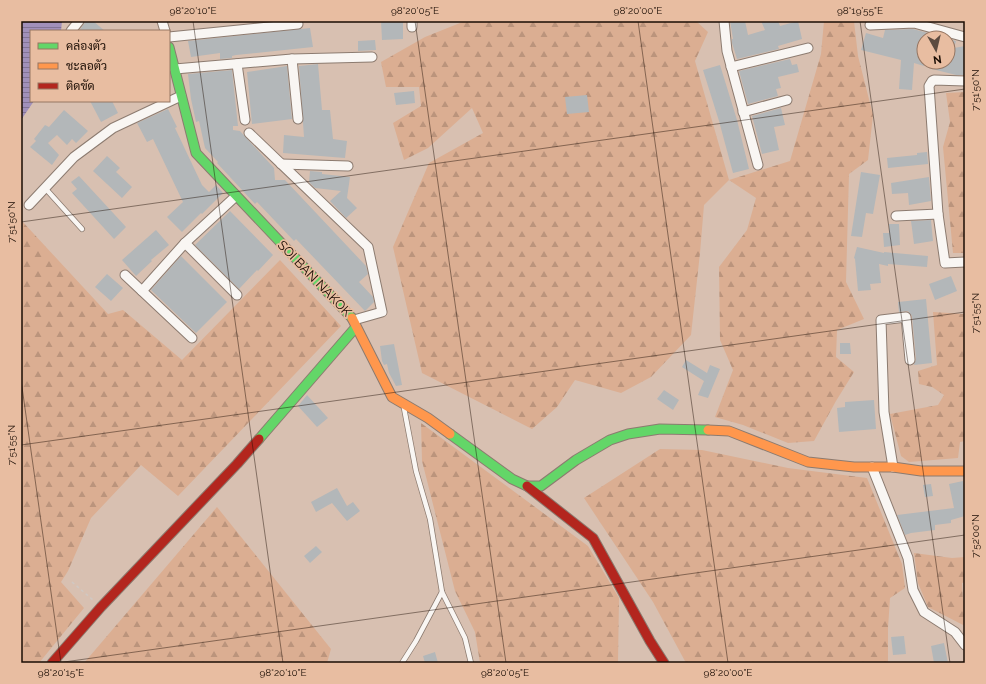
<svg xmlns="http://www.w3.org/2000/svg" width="986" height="684" font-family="Raleway,Sarabun,sans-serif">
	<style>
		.forest { fill: url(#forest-firs) }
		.water { fill: url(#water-rules) }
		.building { fill: #b3b7b9 }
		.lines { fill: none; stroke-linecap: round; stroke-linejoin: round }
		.lane-casing { stroke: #8c7b70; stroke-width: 6 }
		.street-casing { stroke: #8c7b70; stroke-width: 11 }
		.fast-casing { stroke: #8c7b70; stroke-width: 11 }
		.slow-casing { stroke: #8c7b70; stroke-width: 11 }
		.jam-casing { stroke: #8c7b70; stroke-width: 11 }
		.path { stroke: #d0c8c3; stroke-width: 1.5; stroke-dasharray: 3 3; stroke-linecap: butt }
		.lane { stroke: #f9f6f3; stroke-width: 4.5 }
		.street { stroke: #f9f6f3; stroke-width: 9 }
		.fast { stroke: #63d668; stroke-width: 9 }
		.slow { stroke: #ff974d; stroke-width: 9 }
		.jam { stroke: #b3261e; stroke-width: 9 }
		.ticks { fill: none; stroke: #1a0c03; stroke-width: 1; stroke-opacity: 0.45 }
		.labels { text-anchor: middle; stroke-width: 3.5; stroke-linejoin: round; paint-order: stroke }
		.street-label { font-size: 13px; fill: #1a0c03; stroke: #e8bda1 }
		.neatline { fill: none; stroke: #1a0c03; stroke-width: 1.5 }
		.ticks-label { font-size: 10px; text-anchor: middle; fill: #1a0c03 }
	</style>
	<defs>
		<pattern id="forest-firs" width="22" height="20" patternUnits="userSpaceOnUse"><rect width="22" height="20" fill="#dbae92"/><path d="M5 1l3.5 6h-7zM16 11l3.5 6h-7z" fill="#bb947c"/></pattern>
		<pattern id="water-rules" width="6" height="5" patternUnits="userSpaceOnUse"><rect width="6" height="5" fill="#a190ba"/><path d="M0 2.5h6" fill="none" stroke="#827495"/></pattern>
	</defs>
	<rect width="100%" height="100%" fill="#d8c0b1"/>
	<!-- forest -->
	<g class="forest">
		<path d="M465 21H696L708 32 695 61 729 180 790 161 821 54 824 21H854L858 56 873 115 868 160 849 174 846 282 864 319 837 330 836 357 854 372 836 401 814 441 788 443 743 425 715 417 733 370 720 340 719 267 747 230 756 198 729 180 704 205 700 253 691 335 651 377 621 393 575 380 557 407 532 429 422 373 393 247 429 163 483 133 472 108 428 148 404 160 393 123 421 106 419 87H386L381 62 425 37Z"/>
		<path d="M965 92V253H953L943 147 950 122 946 93Z"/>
		<path d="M21 220 108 314 123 310 182 360 280 260 341 326 178 496 141 465 91 518 68 571 61 582 84 608 39 663H21Z"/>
		<path d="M933 312 965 314V441L960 442 958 458 909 462 901 456 890 414 938 405 944 395 932 387 919 384 918 371 937 365Z"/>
		<path d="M421 423 588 546 619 598 618 663H480L475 632 455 591 422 461Z"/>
		<path d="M660 449 702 450 788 468 867 478 902 564 905 588 890 598 888 628V663H686L653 602 584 498Z"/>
		<path d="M217 507 331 649 327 663H84Z"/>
		<path d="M914 553 952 558 965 557V582L962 583 963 600 965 602V626L928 607 918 583Z"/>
	</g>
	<!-- water -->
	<path class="water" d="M21 21H62L61 31H31V101H34L21 120Z"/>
	<!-- building -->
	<g class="building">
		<path d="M86 21H93L105 31H79Z"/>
		<path d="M381 21H403V39L382 40Z"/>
		<path d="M730 21H745L748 35 765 30 761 21H778L780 26 798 21 802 39 778 46 779 49 737 59 732 43V39H733Z"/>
		<path d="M310 28 313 47 236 55 232 56V58L220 59V53L191 57 188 41Z"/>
		<path d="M913 29 939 36V38H924V66L914 63 912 90 899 89 901 60 861 50 866 33 883 38 885 30Z"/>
		<path d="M948 39 956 41 954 48 965 46V75H956L932 69 934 62H948Z"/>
		<path d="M375 40 376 50 358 51V41Z"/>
		<path d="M790 59 792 65 797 64 799 72 778 77 781 88 776 89 778 96 748 104 739 71Z"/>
		<path d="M318 64 322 110H330L333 139 347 141 345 158 283 153 284 135 304 137 299 66Z"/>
		<path d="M720 65 737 120 749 169 733 173 719 121 703 70Z"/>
		<path d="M287 66 292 119 252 124 247 72Z"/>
		<path d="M232 70 238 126H233V130L240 131 274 168 275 180H285L366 266 368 274 359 282 373 297 374 302 365 311 296 239 294 241 257 202 255 204 217 163 218 162 205 148 199 121 196 122 191 99 188 74Z"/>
		<path d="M414 91 415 103 396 105 394 93Z"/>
		<path d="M587 95 589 112 567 114 565 97Z"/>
		<path d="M90 101H112L118 113 101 122Z"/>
		<path d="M781 108 785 125 774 127 779 150 762 154 752 116Z"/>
		<path d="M168 109 177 127 175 128 202 185 209 192 216 185 223 193 202 214 201 213 182 232 167 217 183 202 153 139 147 142 137 123Z"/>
		<path d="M64 110 88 131 76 143 72 139 67 145 57 135 48 143 59 155 52 165 30 147 36 141 34 139 45 125 49 127Z"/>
		<path d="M927 152 928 164 888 168 887 158 917 155V153Z"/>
		<path d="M107 156 120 168 116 172 132 187 122 198 93 171Z"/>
		<path d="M310 171 322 172V174L350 177 347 198 357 208 346 218 330 201 341 191 315 188 309 182Z"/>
		<path d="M861 172 880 175 873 214 866 213 862 237 851 236Z"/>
		<path d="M79 176 126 227 114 239 72 193 77 189 71 182Z"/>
		<path d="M929 177 931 201 909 205 908 193 892 194 891 183Z"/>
		<path d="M230 211 273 255 258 271 257 270 239 289 195 245Z"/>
		<path d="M931 220 933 241 914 244 911 221Z"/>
		<path d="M889 224H899L900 245 884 247 883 233H889Z"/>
		<path d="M156 230 169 245 151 260 152 261 136 276 122 260Z"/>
		<path d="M857 247 884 253V252L928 256 927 267 888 264V266L879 264 881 283 870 284 871 290 858 291 855 259 854 258Z"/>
		<path d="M181 256 227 302 196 333 151 290Z"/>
		<path d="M107 274 123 288 111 301 95 287Z"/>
		<path d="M951 276 957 291 935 300 929 284Z"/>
		<path d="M926 299 932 363 914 365 916 359 912 316 908 311 899 312 898 302Z"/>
		<path d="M840 343H850L851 354H840Z"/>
		<path d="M394 344 402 385 396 386 389 373 387 364 384 365 382 361 380 346Z"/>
		<path d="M686 360 707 373 710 365 720 369 708 398 698 395 704 381 682 367Z"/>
		<path d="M664 390 679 400 673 410 657 399Z"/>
		<path d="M307 395 328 418 317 427 298 406Z"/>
		<path d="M874 400 876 429 839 432 837 408 845 407V402Z"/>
		<path d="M963 481 965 491V516L951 520V523L935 525V530L911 533 905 535 897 515 954 508 949 484Z"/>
		<path d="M931 484 933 496 925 497 923 485Z"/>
		<path d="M337 488 347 506 353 502 360 511 347 521 332 503 316 512 311 502Z"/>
		<path d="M316 546 322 552 310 563 304 556Z"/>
		<path d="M904 636 906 654 893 655 891 637Z"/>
		<path d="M944 643 948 663H934L931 646Z"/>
		<path d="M435 652 438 663H425L423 656Z"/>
	</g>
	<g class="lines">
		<defs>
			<g id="lane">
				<path d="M45 188 82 229"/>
				<path d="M404 408 416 471 430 519 442 592 465 638 471 663"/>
				<path d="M402 663 416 641 442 592"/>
			</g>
			<g id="street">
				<path d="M162 21 165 31"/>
				<path d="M724 21 727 51 758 165"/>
				<path d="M870 25 914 23 965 37"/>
				<path d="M412 27V21"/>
				<path d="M71 31 79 21"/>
				<path d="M169 37 298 24"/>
				<path d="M292 59 298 119"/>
				<path d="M237 64 245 120"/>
				<path d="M731 67 808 48"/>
				<path d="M175 69 292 59 372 57"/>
				<path d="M743 112 787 100"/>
				<path d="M249 133 368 247 382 312 354 320"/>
				<path d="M281 164 348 166"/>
				<path d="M29 205 74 157 113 128 181 96"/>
				<path d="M938 214 929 86 932 81 934 80 965 81"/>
				<path d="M896 216 938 214 945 263 965 262"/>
				<path d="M185 243 237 295"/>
				<path d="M125 275 192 338"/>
				<path d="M142 291 185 243 236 196"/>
				<path d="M872 467 908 558 913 590 924 612 955 632 965 645"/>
				<path d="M893 467 884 412 881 320 906 317 910 360"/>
			</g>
			<g id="fast">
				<path d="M169 47 196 153 352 318"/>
				<path d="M450 434 512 479 527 486H541L576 460 610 440 628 434 660 429 708 430"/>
				<path d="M259 439 356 327"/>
			</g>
			<g id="slow">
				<path d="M352 318 392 397 428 418 450 434"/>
				<path d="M708 430 729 431 808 462 854 467H893L921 471H965"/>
			</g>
			<g id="jam">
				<path d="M527 486 593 538 650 641 664 663"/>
				<path d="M52 663 101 607 237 464 259 439"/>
			</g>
		</defs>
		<!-- lane casing -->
		<use href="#lane" class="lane-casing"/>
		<!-- street casing -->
		<use href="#street" class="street-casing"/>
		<!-- fast casing -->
		<use href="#fast" class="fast-casing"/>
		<!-- slow casing -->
		<use href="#slow" class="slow-casing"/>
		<!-- jam casing -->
		<use href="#jam" class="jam-casing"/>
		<!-- path -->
		<path class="path" d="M72 582 93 600"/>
		<!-- lane -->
		<use href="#lane" class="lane"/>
		<!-- street -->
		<use href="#street" class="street"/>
		<!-- fast -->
		<use href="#fast" class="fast"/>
		<!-- slow -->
		<use href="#slow" class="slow"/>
		<!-- jam -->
		<use href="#jam" class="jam"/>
	</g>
	<!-- ticks -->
	<path class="ticks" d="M193 21 283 663M415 21 506 663M638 21 728 663M860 21 950 663M21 222 965 89M21 380 61 663M21 445 965 312M57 663 965 535"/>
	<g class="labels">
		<!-- street labels -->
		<g class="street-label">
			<text transform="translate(315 278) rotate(46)" y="5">SOI BAN NAKOK</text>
		</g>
	</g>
	<!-- border -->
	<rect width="986" height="684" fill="none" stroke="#e8bda1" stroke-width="44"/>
	<!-- legend -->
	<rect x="30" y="30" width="140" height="72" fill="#e8bda1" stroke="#967662"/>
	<rect x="38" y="43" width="20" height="6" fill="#63d668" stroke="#967662"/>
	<text x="66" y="50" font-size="12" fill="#1a0c03">คล่องตัว</text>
	<rect x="38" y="63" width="20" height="6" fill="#ff974d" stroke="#967662"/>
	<text x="66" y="70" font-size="12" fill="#1a0c03">ชะลอตัว</text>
	<rect x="38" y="83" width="20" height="6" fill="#b3261e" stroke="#967662"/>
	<text x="66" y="90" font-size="12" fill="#1a0c03">ติดขัด</text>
	<!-- north arrow -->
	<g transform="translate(936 50) rotate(172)"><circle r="19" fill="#e8bda1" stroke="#967662"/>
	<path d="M0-3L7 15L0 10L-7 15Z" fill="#5c4b40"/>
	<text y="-6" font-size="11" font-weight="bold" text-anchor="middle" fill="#1a0c03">N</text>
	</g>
	<rect x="22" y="22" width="942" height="640" class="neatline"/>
	<g class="ticks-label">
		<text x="193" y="14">98°20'10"E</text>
		<text x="415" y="14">98°20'05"E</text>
		<text x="638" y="14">98°20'00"E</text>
		<text x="860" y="14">98°19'55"E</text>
		<text transform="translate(975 90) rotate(-90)" y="4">7°51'50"N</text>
		<text transform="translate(11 222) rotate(-90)" y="4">7°51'50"N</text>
		<text transform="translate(975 313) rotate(-90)" y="4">7°51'55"N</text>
		<text transform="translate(11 445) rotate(-90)" y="4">7°51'55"N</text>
		<text transform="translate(975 536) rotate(-90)" y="4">7°52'00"N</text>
		<text x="61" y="676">98°20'15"E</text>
		<text x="283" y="676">98°20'10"E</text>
		<text x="505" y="676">98°20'05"E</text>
		<text x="728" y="676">98°20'00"E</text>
	</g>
</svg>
